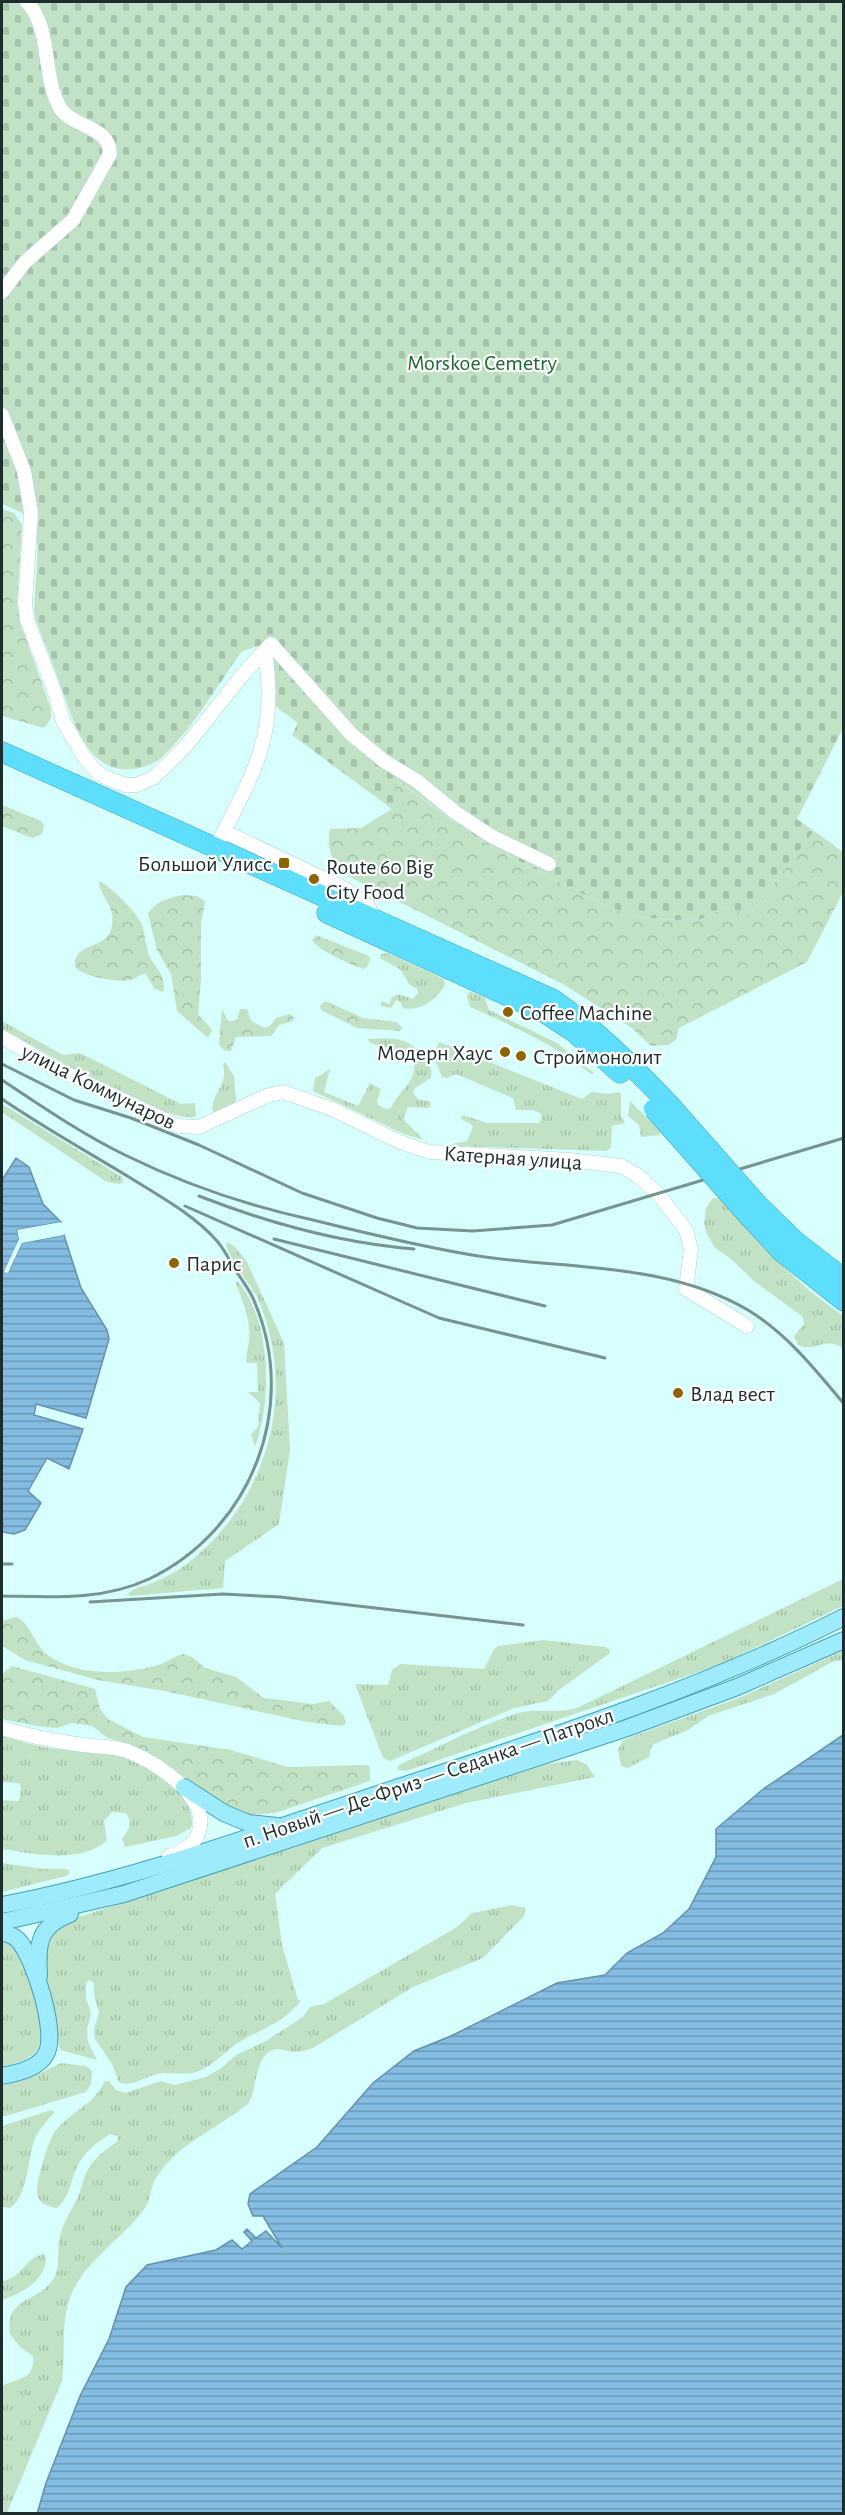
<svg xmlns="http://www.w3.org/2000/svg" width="845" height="2515" font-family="'Alegreya Sans',sans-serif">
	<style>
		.grass { fill: url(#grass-tufts) }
		.forest { fill: url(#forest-crowns) }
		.cemetery { fill: url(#cemetery-stones) }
		.water { fill: url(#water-rules); stroke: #6591ac; stroke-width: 1.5 }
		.pier { fill: #d6fffe }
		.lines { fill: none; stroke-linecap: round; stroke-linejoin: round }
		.minor-casing { stroke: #aed6d4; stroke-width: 15 }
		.major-casing { stroke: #47a0b4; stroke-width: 18 }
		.highway-casing { stroke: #47a0b4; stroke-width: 21 }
		.minor { stroke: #fff; stroke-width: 14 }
		.major { stroke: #9eebfe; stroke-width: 16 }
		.highway { stroke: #5ddefd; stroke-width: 20 }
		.rail { stroke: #779392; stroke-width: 3 }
		.highway-bridge-casing { stroke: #47a0b4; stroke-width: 21; stroke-linecap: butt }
		.highway-bridge { stroke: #5ddefd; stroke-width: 20 }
		.poi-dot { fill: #8b6504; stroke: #fff; stroke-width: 2 }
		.labels { text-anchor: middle; stroke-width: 4.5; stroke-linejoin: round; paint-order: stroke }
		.park-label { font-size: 22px; fill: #1c6632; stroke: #fff }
		.poi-label { font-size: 22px; fill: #1d2d2d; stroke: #fff; text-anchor: start }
		.street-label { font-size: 22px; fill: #1d2d2d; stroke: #fff }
	</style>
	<defs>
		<pattern id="grass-tufts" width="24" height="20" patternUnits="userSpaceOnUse" patternTransform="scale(1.5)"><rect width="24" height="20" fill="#c1e2c5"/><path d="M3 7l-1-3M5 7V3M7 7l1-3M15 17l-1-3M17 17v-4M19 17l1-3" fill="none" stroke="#a5c2aa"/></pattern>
		<pattern id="forest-crowns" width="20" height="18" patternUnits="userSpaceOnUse" patternTransform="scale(1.5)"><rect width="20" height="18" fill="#c1e2c5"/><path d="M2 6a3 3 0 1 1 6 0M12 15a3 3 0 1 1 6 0" fill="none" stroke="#a5c2aa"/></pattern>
		<pattern id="cemetery-stones" width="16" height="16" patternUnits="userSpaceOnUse" patternTransform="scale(1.5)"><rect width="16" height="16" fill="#c1e2c5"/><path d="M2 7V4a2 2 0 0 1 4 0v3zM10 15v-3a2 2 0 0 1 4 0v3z" fill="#a5c2aa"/></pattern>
		<pattern id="water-rules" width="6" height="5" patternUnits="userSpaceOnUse" patternTransform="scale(1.5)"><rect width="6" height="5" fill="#84bce2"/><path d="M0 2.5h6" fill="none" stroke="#6b99b8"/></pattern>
	</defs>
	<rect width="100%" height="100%" fill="#d6fffe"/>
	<!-- grass -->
	<g class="grass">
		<path d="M387 953 444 979 445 985C437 999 420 1012 403 1008L401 1003 396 1000 391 1008 381 1006V1001L389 1004 392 997 398 994 413 999 418 993 417 989 409 984 401 970 380 958 381 954Z"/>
		<path d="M470 991 485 998 489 1010 557 1043 594 1073 591 1074C552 1043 515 1027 470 1007L467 996Z"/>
		<path d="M2 1021 63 1055 80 1053 181 1104 195 1103 196 1116C168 1127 32 1045 2 1028Z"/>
		<path d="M368 1039C379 1039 396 1037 406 1042 418 1047 435 1065 431 1078L415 1088 413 1093 419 1100 430 1101 431 1106 428 1108 408 1107 403 1119 424 1140 404 1134 313 1091 315 1078 330 1069 324 1092 358 1106 370 1083 381 1089 377 1101 378 1105 386 1109 391 1108C396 1096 414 1081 414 1070 414 1065 413 1060 412 1055L408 1052 395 1053 369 1042Z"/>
		<path d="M439 1042 582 1099 592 1092 608 1094 619 1092 621 1094V1116L625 1123 612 1126 611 1147 607 1151 452 1146V1144L467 1141 473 1127 471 1124 462 1120 461 1117 463 1115 487 1123H539L542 1117 540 1113 533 1110H516L513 1098 456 1074 447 1078 442 1077 433 1055Z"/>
		<path d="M225 1062 234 1076 236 1100 235 1103 215 1114 212 1110C214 1089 228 1086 223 1064Z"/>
		<path d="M630 1101 660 1131V1135L641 1137 639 1125 628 1116Z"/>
		<path d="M2 1104 122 1177 123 1182 120 1184 107 1182 2 1112Z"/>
		<path d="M713 1198H719L736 1217 755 1234 775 1259 811 1292 843 1316V1348C824 1336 815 1353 798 1345L794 1336 804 1324 803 1317 755 1282 731 1259 715 1248 706 1232 704 1224 706 1208Z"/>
		<path d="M226 1242 234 1246 247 1262 284 1343 290 1450 279 1524 225 1561 223 1588 130 1596 128 1594C133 1587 144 1587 152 1583 164 1578 178 1571 188 1563 255 1511 289 1424 271 1340 268 1327 263 1309 257 1297 249 1283 227 1256 226 1242Z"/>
		<path d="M237 1281C272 1319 272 1402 255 1447L251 1434 258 1427 260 1403 248 1392H258L257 1363H247C245 1355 249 1347 249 1339 251 1320 243 1302 236 1284Z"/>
		<path d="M843 1579V1606L722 1664 406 1771 397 1770 399 1765C437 1748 475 1727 515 1714 536 1707 558 1715 579 1707Z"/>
		<path d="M544 1640 605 1647 609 1649 610 1653 559 1690 548 1701 514 1708 390 1761 383 1758 355 1684 388 1685 392 1670 400 1664 484 1669 494 1649 498 1646Z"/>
		<path d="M843 1651V1660L834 1661 774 1694 708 1716 688 1730 654 1744 651 1748 649 1757 628 1768 621 1766 618 1750 623 1740 741 1697Z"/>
		<path d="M2 1735C17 1740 34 1746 50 1748 75 1752 104 1749 128 1758 150 1767 200 1800 191 1828L176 1836 125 1847 122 1839C129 1830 133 1823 126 1813L112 1812 104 1821 107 1841C78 1864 35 1854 2 1849V1800L19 1801 21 1788 19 1783 2 1782Z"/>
		<path d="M577 1760 587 1765 595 1777 466 1803 322 1848 275 1894 282 1945 298 2000H301C287 2021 262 2029 241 2041 226 2050 216 2064 199 2071 183 2077 169 2070 154 2075 143 2078 130 2088 119 2082L112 2064 95 2039 94 2029 99 2013 94 1995V1983L89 1980 86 1983V1998L91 2013 87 2029 88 2042 97 2060 60 2050C56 2032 38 1955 45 1943 50 1935 58 1928 64 1922L546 1764Z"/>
		<path d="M2 1863 44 1869H67L70 1872 66 1876 2 1892Z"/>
		<path d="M512 1905 526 1908 524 1916 483 1958 413 1987 313 2048C307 2050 300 2052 294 2052 289 2052 284 2049 279 2049 254 2049 258 2089 248 2104 217 2129 178 2143 156 2178 150 2187 151 2199 145 2208 123 2239 86 2259 71 2295 60 2323 66 2353 62 2381L7 2513H2V2386C19 2378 35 2380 33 2356L20 2347 10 2334C5 2297 36 2303 52 2281 62 2269 56 2250 60 2236 63 2223 71 2211 77 2199 82 2189 83 2178 88 2169 96 2156 107 2149 118 2141V2136L110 2134C97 2142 84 2152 77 2167 70 2182 70 2197 57 2208 48 2207 37 2202 37 2192 36 2182 49 2137 56 2130 73 2110 93 2106 105 2081H109L116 2090 126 2093 160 2081 175 2085 206 2077 221 2068 236 2055 266 2041 303 2017 310 2007 324 2004 457 1927 472 1913Z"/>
		<path d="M2 1938C5 1940 11 1942 14 1944 28 1958 48 2031 38 2048 31 2061 15 2063 2 2067Z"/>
		<path d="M61 2063 86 2066 92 2071 91 2084 86 2092 2 2117V2086L28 2079Z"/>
		<path d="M51 2110 55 2112C48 2120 40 2128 35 2138 28 2156 28 2197 10 2208L2 2207V2126Z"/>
		<path d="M44 2254 46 2259C44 2282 22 2293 2 2300V2281C23 2278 25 2257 44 2254Z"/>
	</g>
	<!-- forest -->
	<g class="forest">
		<path d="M2 509 14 513 22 525 17 604 20 622 51 709V718L44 728 2 716Z"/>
		<path d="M395 779 484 843 608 907 641 917 677 920 701 919 729 906 748 917 814 831 843 852V892L807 962 679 1028 676 1040 668 1045 651 1046 632 1028 563 984 348 876C332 864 326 850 330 829L361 828 392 809Z"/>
		<path d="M2 805 41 821 44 825 42 834 32 838 2 826Z"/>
		<path d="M99 881C110 886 136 911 141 923 146 934 145 948 151 959 158 970 167 979 163 992L154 988 146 974C138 974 136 979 129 980 117 983 82 976 75 967 72 943 105 949 111 930 118 905 99 898 99 881Z"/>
		<path d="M183 895 197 896 205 901 201 924V980L198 1014 212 1030 208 1038 177 1011 171 974 157 950 148 914C154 902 170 897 183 895Z"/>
		<path d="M316 935 369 956 370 959 367 967 363 969C351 964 318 951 312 940Z"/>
		<path d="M324 1002H328L363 1018 396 1022 403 1028 399 1031 357 1028 321 1010 320 1006Z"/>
		<path d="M222 1009 228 1021 237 1020 240 1009H247L251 1021 265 1028 270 1026 276 1018 290 1014 294 1018 293 1021 279 1025 271 1036 236 1037 231 1051C225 1052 220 1048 219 1043Z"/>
		<path d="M16 1617C30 1623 34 1643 45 1653 74 1677 124 1675 158 1665 167 1663 175 1655 184 1654L192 1657 205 1668 236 1677 264 1698 313 1704 329 1701 344 1716 346 1723 341 1726 307 1722 165 1691 98 1680 25 1660 2 1646V1621Z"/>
		<path d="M12 1666 95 1689 100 1709 108 1719 143 1737 230 1750 288 1767 366 1765 370 1767V1781L275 1813 249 1815 226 1806 157 1758 132 1745 108 1738 92 1726 72 1723 57 1728 43 1727 2 1719V1674Z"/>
	</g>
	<!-- cemetery -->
	<path class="cemetery" d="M2 2H843V728L797 819 814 831 748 917 729 906 701 919 677 920 641 917 608 907 484 843 396 779 392 809 292 735 298 723 274 705 272 655 258 646 242 651C217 686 194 727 162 757 154 764 143 768 133 769 87 775 73 719 61 687 53 664 44 641 35 618 32 594 43 541 33 524 27 513 12 508 2 504Z"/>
	<!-- water -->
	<g class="water">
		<path d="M16 1158 29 1167 43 1204 61 1222 17 1230 19 1239 8 1273 22 1243 64 1235 81 1288 107 1330 109 1339 86 1418 36 1404 34 1415 83 1429 69 1469 47 1458 28 1491 41 1503 25 1530 14 1534 2 1532 3 1523 2 1522V1180Z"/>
		<path d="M843 1735V2513L37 2514 46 2483 80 2396 109 2339 126 2287 147 2265 216 2250 232 2240 242 2249 252 2241 244 2232 247 2229 256 2238 266 2231 282 2248 263 2216H253L248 2204 250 2194 317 2147 373 2083 414 2051 451 2036 557 1983 605 1975 627 1953 663 1933 689 1909 716 1857V1829L762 1790Z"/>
	</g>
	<!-- pier -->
	<path class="pier" d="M61 1222 62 1225 21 1232 22 1240 64 1232V1235L22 1243 8 1273 4 1272 19 1239 17 1230Z"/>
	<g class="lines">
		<defs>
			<g id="minor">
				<path d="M2 292 25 262 73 220 110 154C110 125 70 128 59 106 42 74 52 29 27 2"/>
				<path d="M2 415 24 471 31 513 25 603 27 620 54 690 63 721 84 757 100 775 125 785H136L153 778 185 747 244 673 271 644 351 734 384 761 417 781 456 813 491 836 549 864"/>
				<path d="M225 832 344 888 368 906 374 919"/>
				<path d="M215 849C251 776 279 739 265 652"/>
				<path d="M2 1037 53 1067 178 1126 199 1127 266 1096 283 1092 332 1109 400 1142 429 1152 570 1160 621 1166 637 1175 659 1195 686 1230 691 1249 686 1289 747 1326"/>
				<path d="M2 1728C28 1736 55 1741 83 1745 99 1747 117 1746 132 1753 158 1764 205 1795 200 1827 198 1843 183 1852 169 1856"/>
			</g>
			<g id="major">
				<path d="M184 1787 224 1813 248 1823 277 1826"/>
				<path d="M2 1905C133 1880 260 1833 387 1791 542 1740 698 1691 844 1617"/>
				<path d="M2 1922 124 1894 627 1728 737 1687 844 1640"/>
				<path d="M2 1933C7 1933 14 1936 18 1940 34 1957 58 2033 46 2054 38 2069 17 2073 2 2076"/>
				<path d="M39 1975C37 1945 38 1926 70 1914"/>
			</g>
			<g id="highway">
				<path d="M2 752 552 999C596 1029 631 1065 668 1103"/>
				<path d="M327 913 545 1013 574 1032 620 1073"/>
				<path d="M757 1204 795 1241 844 1279"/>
				<path d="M745 1212 782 1252 844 1301"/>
			</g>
		</defs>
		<!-- minor casing -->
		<use href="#minor" class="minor-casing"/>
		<!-- major casing -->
		<use href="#major" class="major-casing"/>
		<!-- highway casing -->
		<use href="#highway" class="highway-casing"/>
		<!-- minor -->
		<use href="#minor" class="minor"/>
		<!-- major -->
		<use href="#major" class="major"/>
		<!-- highway -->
		<use href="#highway" class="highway"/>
		<!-- rail -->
		<g class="rail">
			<path d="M2 1064 74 1100 131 1118 199 1145 302 1193 377 1218 417 1228 473 1231 552 1225 844 1138"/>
			<path d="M2 1080C41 1106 82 1134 125 1155 184 1184 248 1206 313 1220 365 1233 419 1246 472 1255 564 1270 665 1261 748 1310 787 1334 815 1369 844 1404"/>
			<path d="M2 1099C43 1127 86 1151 129 1177 159 1196 193 1214 217 1241 224 1249 229 1259 234 1268 241 1279 251 1291 255 1303 299 1408 251 1530 149 1579 102 1601 51 1597 2 1596"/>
			<path d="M199 1196C268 1223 340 1243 414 1249"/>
			<path d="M185 1206 439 1318 605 1358"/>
			<path d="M274 1239 545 1306"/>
			<path d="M2 1564H12"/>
			<path d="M90 1602 223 1594 280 1597 523 1625"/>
		</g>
		<defs>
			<g id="highway-bridge">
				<path d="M668 1103 757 1204"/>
				<path d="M654 1109 745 1212"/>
			</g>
		</defs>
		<!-- highway-bridge casing -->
		<use href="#highway-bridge" class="highway-bridge-casing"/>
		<!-- highway-bridge -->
		<use href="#highway-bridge" class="highway-bridge"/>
	</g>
	<!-- markers -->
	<g class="poi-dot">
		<rect x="278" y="857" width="12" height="12" rx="3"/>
		<circle cx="314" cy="879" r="6"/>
		<circle cx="508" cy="1012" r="6"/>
		<circle cx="505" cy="1052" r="6"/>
		<circle cx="521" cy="1056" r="6"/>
		<circle cx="174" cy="1263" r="6"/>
		<circle cx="678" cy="1393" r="6"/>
	</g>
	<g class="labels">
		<!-- park labels -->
		<g class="park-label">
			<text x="482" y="370">Morskoe Cemetry</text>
		</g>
		<!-- poi labels -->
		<g class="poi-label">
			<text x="272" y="871" text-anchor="end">Большой Улисс</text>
			<text x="326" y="874">Route 60 Big<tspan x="326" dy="25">City Food</tspan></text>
			<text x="520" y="1020">Coffee Machine</text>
			<text x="493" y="1060" text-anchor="end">Модерн Хаус</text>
			<text x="533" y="1064">Строймонолит</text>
			<text x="186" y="1271">Парис</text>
			<text x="690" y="1401">Влад вест</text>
		</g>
		<!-- street labels -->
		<g class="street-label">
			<text transform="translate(99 1086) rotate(26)" y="8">улица Коммунаров</text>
			<text transform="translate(513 1157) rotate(4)" y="8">Катерная улица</text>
			<text transform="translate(428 1777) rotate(-19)" y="8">п. Новый — Де-Фриз — Седанка — Патрокл</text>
		</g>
	</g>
	<!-- border -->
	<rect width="845" height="2515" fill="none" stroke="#1d2d2d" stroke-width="6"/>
</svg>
